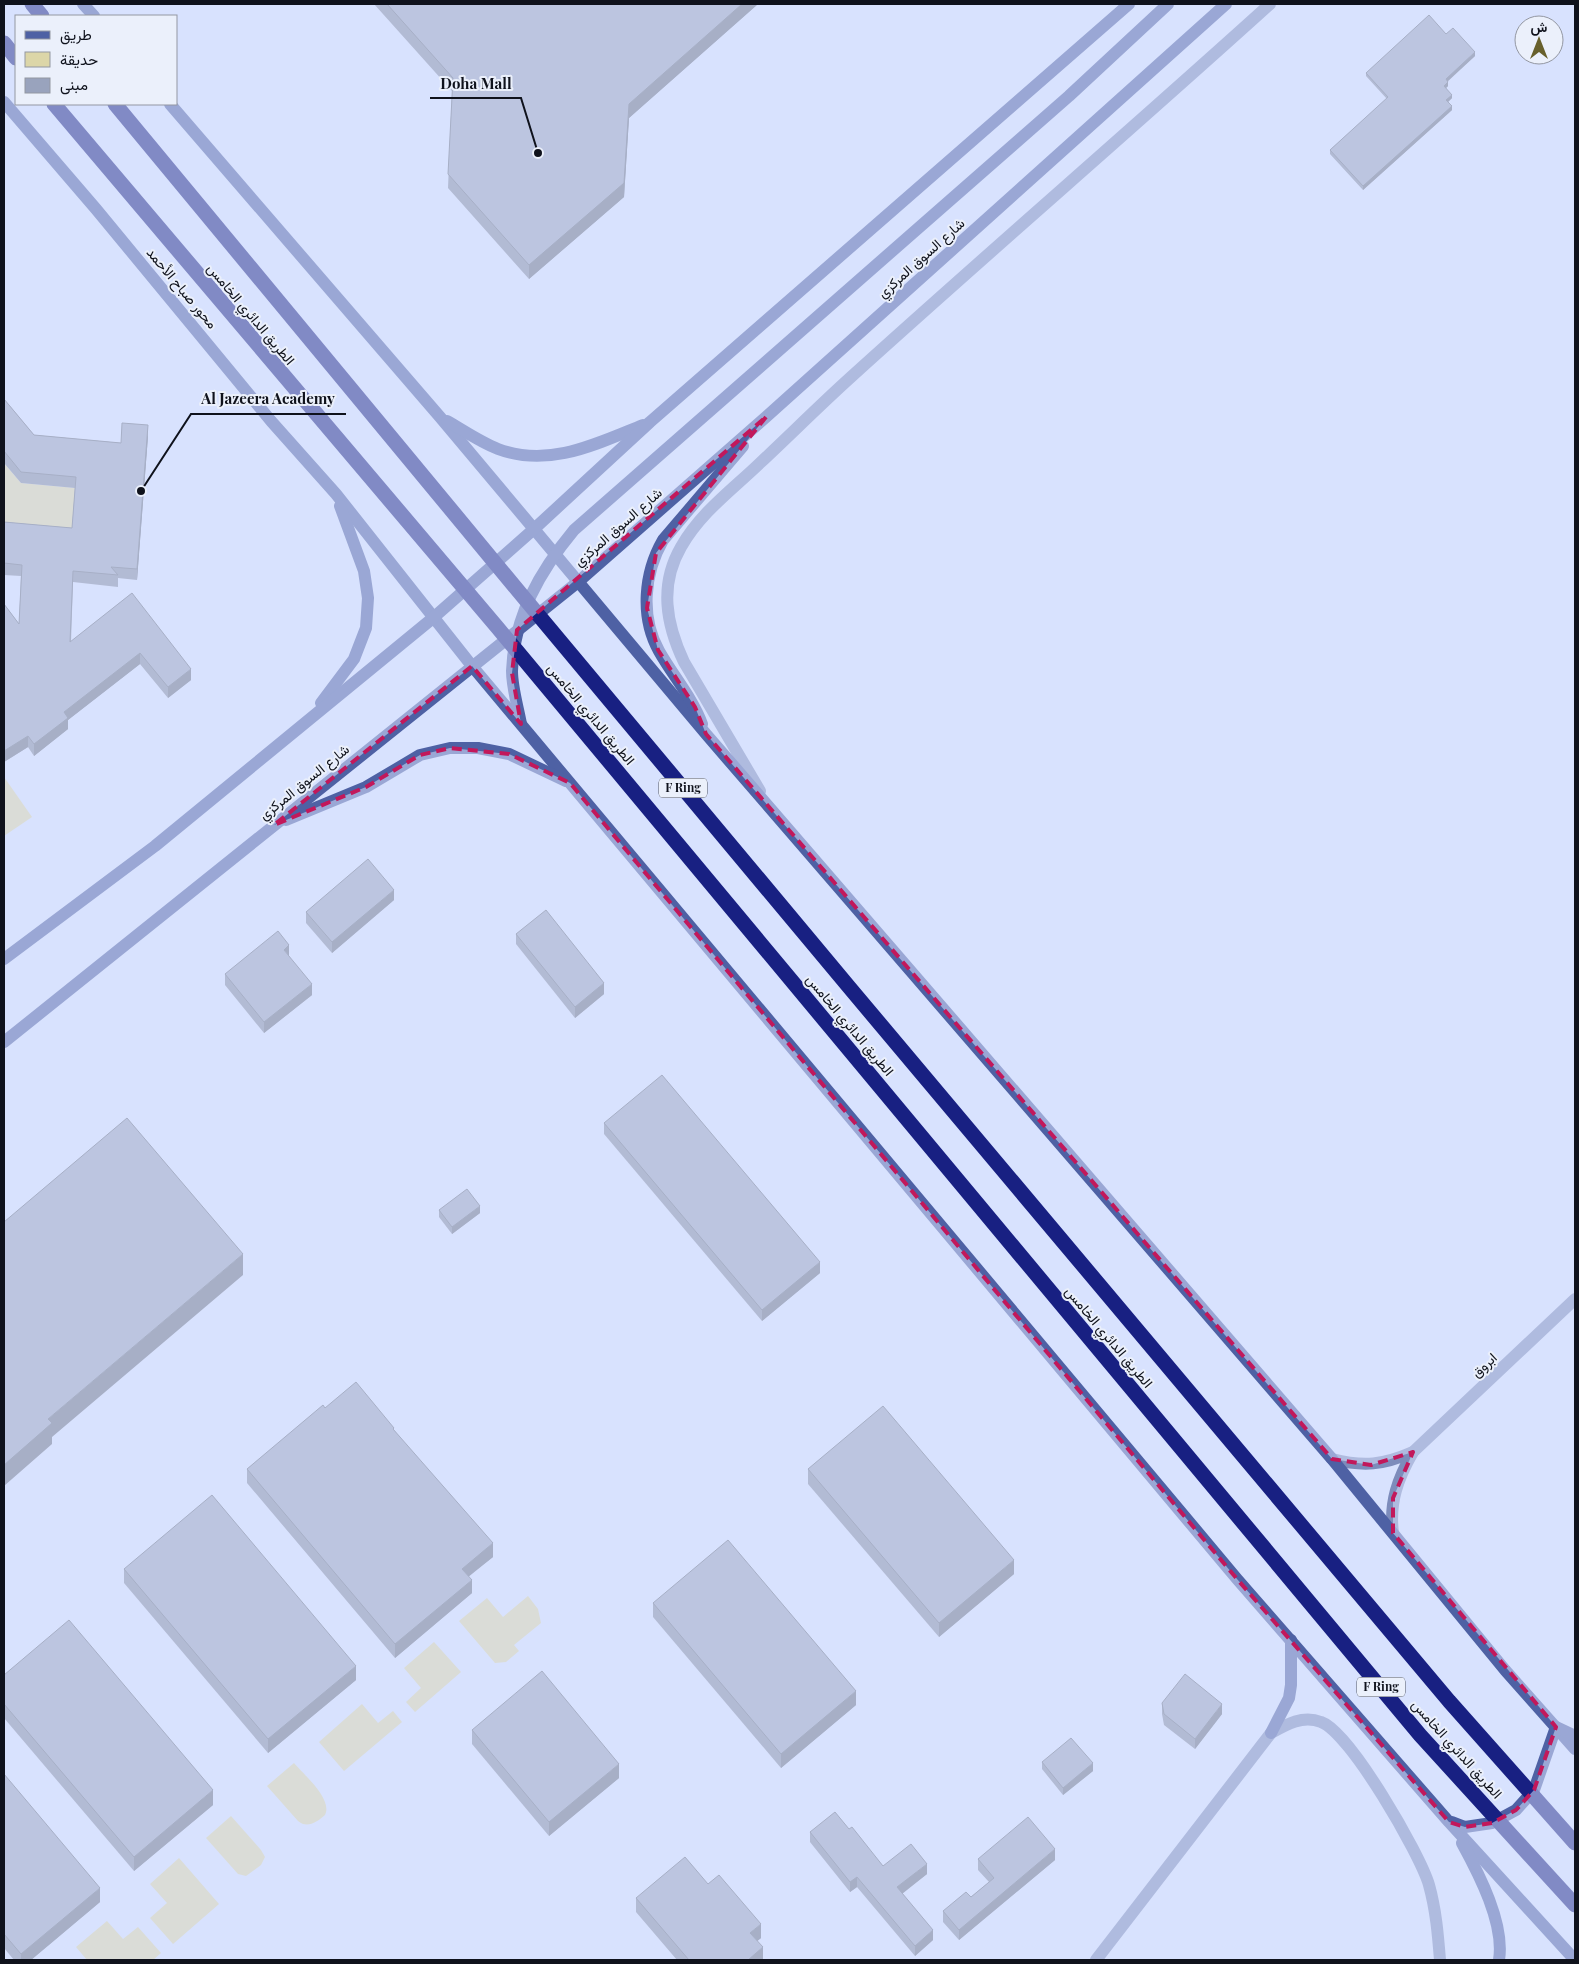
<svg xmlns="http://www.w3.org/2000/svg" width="1579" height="1964" font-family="'Playfair Display',Vazirmatn,serif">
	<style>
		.green { fill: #dcd6a8 }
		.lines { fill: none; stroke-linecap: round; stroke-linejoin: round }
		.street { stroke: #7d8cbb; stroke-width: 12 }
		.secondary { stroke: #4e61a4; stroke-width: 12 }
		.highway { stroke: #182082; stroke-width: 15 }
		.wall { fill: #848ca3 }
		.shaded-wall { fill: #6b7284 }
		.building { fill: #99a3bd; stroke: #6b7284 }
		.marked { fill: none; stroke: #c2185b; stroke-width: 4; stroke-dasharray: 10 6; stroke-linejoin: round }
		.labels { text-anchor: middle; stroke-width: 4; stroke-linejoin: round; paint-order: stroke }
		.shield { fill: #ebf0fb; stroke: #51555f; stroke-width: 1 }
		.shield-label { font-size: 12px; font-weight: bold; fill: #0f121c }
		.street-label { font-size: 14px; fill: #0f121c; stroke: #ebf0fb }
		.leader { fill: none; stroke: #0f121c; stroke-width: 2 }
		.callout-dot { fill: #0f121c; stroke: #ebf0fb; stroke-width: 2 }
		.callout-label { font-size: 15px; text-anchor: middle; font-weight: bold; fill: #0f121c; stroke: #ebf0fb; stroke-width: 4; stroke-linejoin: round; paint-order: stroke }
	</style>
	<rect width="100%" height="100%" fill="#d8e2fe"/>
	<!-- green -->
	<g class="green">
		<path d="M4 463 21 483 76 488 72 539 4 533Z"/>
		<path d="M4 777 32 817 4 836Z"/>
		<path d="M528 1596 538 1609 541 1623 514 1645 519 1651 506 1662 495 1663 459 1621 487 1598 503 1617Z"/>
		<path d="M434 1642 461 1672 415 1712 406 1702 421 1688 404 1668Z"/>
		<path d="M362 1704 378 1723 393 1711 402 1722 344 1771 319 1742Z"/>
		<path d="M294 1763C304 1775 333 1799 325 1815 317 1822 307 1829 298 1821L267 1786Z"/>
		<path d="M231 1816 261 1850 265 1857 261 1865 246 1876 238 1874 206 1838Z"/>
		<path d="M179 1858 219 1904 173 1944 150 1918 167 1903 150 1884Z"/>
		<path d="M107 1921 123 1939 138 1927 161 1953 153 1960H87L76 1947Z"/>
	</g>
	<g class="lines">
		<!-- street -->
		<g class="street">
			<path d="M760 791 684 662C666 624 659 585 681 547 701 512 732 490 760 463 791 434 820 405 851 377 990 251 1132 129 1270 4"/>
			<path d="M1332 1459C1364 1467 1383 1465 1413 1452"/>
			<path d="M1393 1533C1389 1502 1398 1478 1413 1452L1575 1299"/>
			<path d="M1096 1960 1271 1733C1287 1724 1303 1715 1321 1722 1350 1732 1420 1854 1429 1885 1436 1910 1438 1935 1440 1960"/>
		</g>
		<!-- secondary -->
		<g class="secondary">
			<path d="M83 4 94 16"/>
			<path d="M4 102 96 209 271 421 336 494 472 666 1237 1579 1449 1822 1575 1960"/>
			<path d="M170 104 440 417 706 734 1332 1459 1505 1670 1575 1749"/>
			<path d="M447 421C463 430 480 442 498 449 549 468 596 444 643 425"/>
			<path d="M321 703 354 659 366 628 368 598 364 571 340 506"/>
			<path d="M521 724C518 707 512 688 512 671 514 616 540 571 574 530L1069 96 1168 4"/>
			<path d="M702 724C692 697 673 676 659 651 640 617 644 573 663 540L743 446"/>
			<path d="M286 820 366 787 420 755 450 748H478L509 754 566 781"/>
			<path d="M4 959 155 846 433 618 534 529 650 422 1129 4"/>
			<path d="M4 1042 578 582 766 417 1226 4"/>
			<path d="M1271 1733 1289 1698 1291 1685V1640"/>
			<path d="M1452 1822 1465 1827 1492 1823 1516 1810 1534 1790 1556 1727 1575 1736"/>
			<path d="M1462 1843C1479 1874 1505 1924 1499 1960"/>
		</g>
		<!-- highway -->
		<g class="highway">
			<path d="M32 4 42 16"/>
			<path d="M4 43 16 58"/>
			<path d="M54 104 497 627 1420 1735 1575 1905"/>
			<path d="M115 104 525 599 849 987 1449 1701 1575 1843"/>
		</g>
	</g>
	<!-- wall -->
	<g class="wall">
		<path d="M374 4H758L629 118 624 197 529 279 448 188 452 91Z"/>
		<path d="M1475 56 1447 81 1448 86 1446 88 1452 98 1448 102 1452 110 1363 190 1330 154V150L1387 99 1366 76V73Z"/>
		<path d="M4 399 34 435 121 443 148 436 137 580 118 578V587L73 582 71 642 132 593 191 680 168 698 140 664 68 720V729L34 756 28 747 4 762V604L19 624 21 576 4 575V522L72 528 75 488 21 483 4 463Z"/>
		<path d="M394 900 332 953 306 923V912Z"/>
		<path d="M516 934 604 994 575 1018 516 944Z"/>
		<path d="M289 956 312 995 264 1033 225 985V974Z"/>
		<path d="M604 1123 820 1273 762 1321 604 1134Z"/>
		<path d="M439 1210 480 1213 452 1234 439 1217Z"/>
		<path d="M325 1408 394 1430 493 1557 468 1576 472 1593 395 1658 247 1483V1469Z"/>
		<path d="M808 1469 1014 1574 939 1637 808 1484Z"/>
		<path d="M124 1569 356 1680 268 1753 124 1583Z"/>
		<path d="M653 1603 856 1705 781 1768 653 1617Z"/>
		<path d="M4 1675 213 1805 134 1871 4 1718Z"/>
		<path d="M1162 1703 1222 1714 1195 1749 1164 1725 1162 1714Z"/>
		<path d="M472 1730 619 1778 549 1836 472 1744Z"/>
		<path d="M1042 1762 1093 1771 1063 1795 1042 1769Z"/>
		<path d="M4 1774 100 1902 31 1960H14L4 1948Z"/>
		<path d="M849 1829 883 1866 927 1874 902 1893 933 1940 915 1956 857 1887 850 1892 810 1842V1832Z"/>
		<path d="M978 1859 1055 1860 959 1940 943 1922V1911L971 1897 989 1882 978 1870Z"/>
		<path d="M708 1884 761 1938 757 1941 763 1960H677L636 1912V1898Z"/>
	</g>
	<!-- shaded-wall -->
	<g class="shaded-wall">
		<path d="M742 4H758L629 118 624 197 529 279V265L629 104Z"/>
		<path d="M1475 52V56L1446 83V79Z"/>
		<path d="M1448 82V86L1444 90V86Z"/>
		<path d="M1452 95V98L1446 104V100Z"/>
		<path d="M1452 106V110L1363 190V186Z"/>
		<path d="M148 425V436L137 580V569Z"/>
		<path d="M140 653V664L68 720V729L34 756V744L64 712Z"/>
		<path d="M191 669V680L168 698V687Z"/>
		<path d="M28 736V747L4 762V751Z"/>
		<path d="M394 890V900L332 953V942Z"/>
		<path d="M289 945V956L284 950Z"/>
		<path d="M604 983V994L575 1018V1007Z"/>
		<path d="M312 984V995L264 1033V1022Z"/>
		<path d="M480 1206V1213L452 1234V1227Z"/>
		<path d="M243 1254V1275L52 1437V1444L4 1486V1465L48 1419Z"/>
		<path d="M820 1262V1273L762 1321V1310Z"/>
		<path d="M493 1543V1557L462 1582V1569Z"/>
		<path d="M1014 1560V1574L939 1637V1623Z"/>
		<path d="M472 1580V1593L395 1658V1644Z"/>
		<path d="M356 1666V1680L268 1753V1739Z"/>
		<path d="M856 1691V1705L781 1768V1754Z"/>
		<path d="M1222 1704V1714L1195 1749V1739Z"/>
		<path d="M1093 1763V1771L1063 1795V1788Z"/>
		<path d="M619 1764V1778L549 1836V1822Z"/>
		<path d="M213 1790V1805L134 1871V1857Z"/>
		<path d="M1055 1849V1860L959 1940V1930Z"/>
		<path d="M927 1864V1874L897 1898V1887Z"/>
		<path d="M857 1877V1887L850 1892V1882Z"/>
		<path d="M100 1888V1902L31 1960H21V1954Z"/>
		<path d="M761 1924V1938L750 1947V1933Z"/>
		<path d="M933 1930V1940L915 1956V1946Z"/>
		<path d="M763 1947V1960H748Z"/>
	</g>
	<!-- building -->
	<g class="building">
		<path d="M387 4H742L629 104 624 183 529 265 448 174 453 78Z"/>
		<path d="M1429 15 1446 34 1453 28 1475 52 1446 79 1448 82 1444 86 1452 95 1446 100 1452 106 1363 186 1330 150 1388 97 1366 73Z"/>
		<path d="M4 399 34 435 121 443 122 423 148 425 137 569 111 567 118 575 73 571 70 642 132 593 191 669 168 687 140 653 64 712 68 718 34 744 28 736 4 751V604L19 624 22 565 4 563V522L72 528 76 477 21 472 4 451Z"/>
		<path d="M368 859 394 890 332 942 306 912Z"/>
		<path d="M546 910 604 983 575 1007 516 934Z"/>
		<path d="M278 931 289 945 284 950 312 984 264 1022 225 974Z"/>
		<path d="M662 1075 820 1262 762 1310 604 1123Z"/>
		<path d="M127 1118 243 1254 48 1419 52 1423 4 1465V1222Z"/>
		<path d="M467 1189 480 1206 452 1227 439 1210Z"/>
		<path d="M356 1382 394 1428 393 1429 493 1543 462 1569 472 1580 395 1644 247 1469 323 1405 325 1408Z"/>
		<path d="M883 1406 1014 1560 939 1623 808 1469Z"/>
		<path d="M212 1495 356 1666 268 1739 124 1569Z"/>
		<path d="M728 1540 856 1691 781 1754 653 1603Z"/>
		<path d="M69 1620 213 1790 134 1857 4 1704V1675Z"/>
		<path d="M542 1671 619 1764 549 1822 472 1730Z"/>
		<path d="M1185 1674 1222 1704 1195 1739 1164 1714 1162 1703Z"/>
		<path d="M1071 1738 1093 1763 1063 1788 1042 1762Z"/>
		<path d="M4 1774 100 1888 21 1954 4 1934Z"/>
		<path d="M835 1812 849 1829 852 1827 883 1866 911 1844 927 1864 897 1887 933 1930 915 1946 857 1877 850 1882 810 1832Z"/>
		<path d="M1028 1817 1055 1849 959 1930 943 1911 966 1892 971 1897 994 1878 978 1859Z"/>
		<path d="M685 1857 708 1884 719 1875 761 1924 750 1933 763 1947 748 1960H689L636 1898Z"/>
	</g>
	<!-- marked area -->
	<path d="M0 0H1579V1964H0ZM766 417 656 553 647 608 658 650 695 707 706 734 1332 1459 1371 1465 1413 1452 1393 1498V1533L1556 1727 1534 1790 1516 1810 1492 1823 1465 1827 1449 1822 1237 1579 570 783 509 754 450 748 420 755 366 787 274 825 472 666 521 724 512 673 517 630Z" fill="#d8e2fe" fill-opacity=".55" fill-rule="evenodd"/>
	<path class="marked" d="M766 417 656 553 647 608 658 650 695 707 706 734 1332 1459 1371 1465 1413 1452 1393 1498V1533L1556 1727 1534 1790 1516 1810 1492 1823 1465 1827 1449 1822 1237 1579 570 783 509 754 450 748 420 755 366 787 274 825 472 666 521 724 512 673 517 630Z"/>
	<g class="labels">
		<!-- shield labels -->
		<g class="shield">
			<rect x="659" y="778.5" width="48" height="19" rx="4"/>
			<rect x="1357" y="1677.5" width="48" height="19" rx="4"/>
		</g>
		<g class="shield-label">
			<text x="683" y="792">F Ring</text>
			<text x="1381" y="1691">F Ring</text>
		</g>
		<!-- street labels -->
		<g class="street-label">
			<text transform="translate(921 258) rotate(-42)" y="5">شارع السوق المركزي</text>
			<text transform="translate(182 288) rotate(50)" y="5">محور صباح الأحمد</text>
			<text transform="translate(251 314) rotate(50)" y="5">الطريق الدائري الخامس</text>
			<text transform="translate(618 527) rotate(-41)" y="5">شارع السوق المركزي</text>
			<text transform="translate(591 714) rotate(50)" y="5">الطريق الدائري الخامس</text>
			<text transform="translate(304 782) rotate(-39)" y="5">شارع السوق المركزي</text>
			<text transform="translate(850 1025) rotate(50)" y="5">الطريق الدائري الخامس</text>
			<text transform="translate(1109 1337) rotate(50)" y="5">الطريق الدائري الخامس</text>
			<text transform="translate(1484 1365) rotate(-43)" y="5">ابروق</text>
			<text transform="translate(1457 1749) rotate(48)" y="5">الطريق الدائري الخامس</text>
		</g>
	</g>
	<!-- callouts -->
	<path class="leader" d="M538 153L521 98H430M141 491L191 414H346"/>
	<g class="callout-dot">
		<circle cx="538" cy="153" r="5"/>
		<circle cx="141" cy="491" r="5"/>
	</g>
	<g class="callout-label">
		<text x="476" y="89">Doha Mall</text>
		<text x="268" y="404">Al Jazeera Academy</text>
	</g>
	<!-- border -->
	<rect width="1579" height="1964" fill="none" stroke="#0f121c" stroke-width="10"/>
	<!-- legend -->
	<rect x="15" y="15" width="162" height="90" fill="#ebf0fb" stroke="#9397a2"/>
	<rect x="25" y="31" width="25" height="8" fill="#4e61a4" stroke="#9397a2"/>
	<text x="60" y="40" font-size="15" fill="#0f121c">طريق</text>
	<rect x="25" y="52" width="25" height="15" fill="#dcd6a8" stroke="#9397a2"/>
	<text x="60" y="65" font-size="15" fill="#0f121c">حديقة</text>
	<rect x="25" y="78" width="25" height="15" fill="#99a3bd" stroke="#9397a2"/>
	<text x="60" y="90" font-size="15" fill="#0f121c">مبنى</text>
	<!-- north arrow -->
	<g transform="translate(1539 40)"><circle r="24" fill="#ebf0fb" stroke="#9397a2"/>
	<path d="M0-4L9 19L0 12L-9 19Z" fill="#67602c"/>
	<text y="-8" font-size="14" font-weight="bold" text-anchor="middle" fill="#0f121c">ش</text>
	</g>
</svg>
